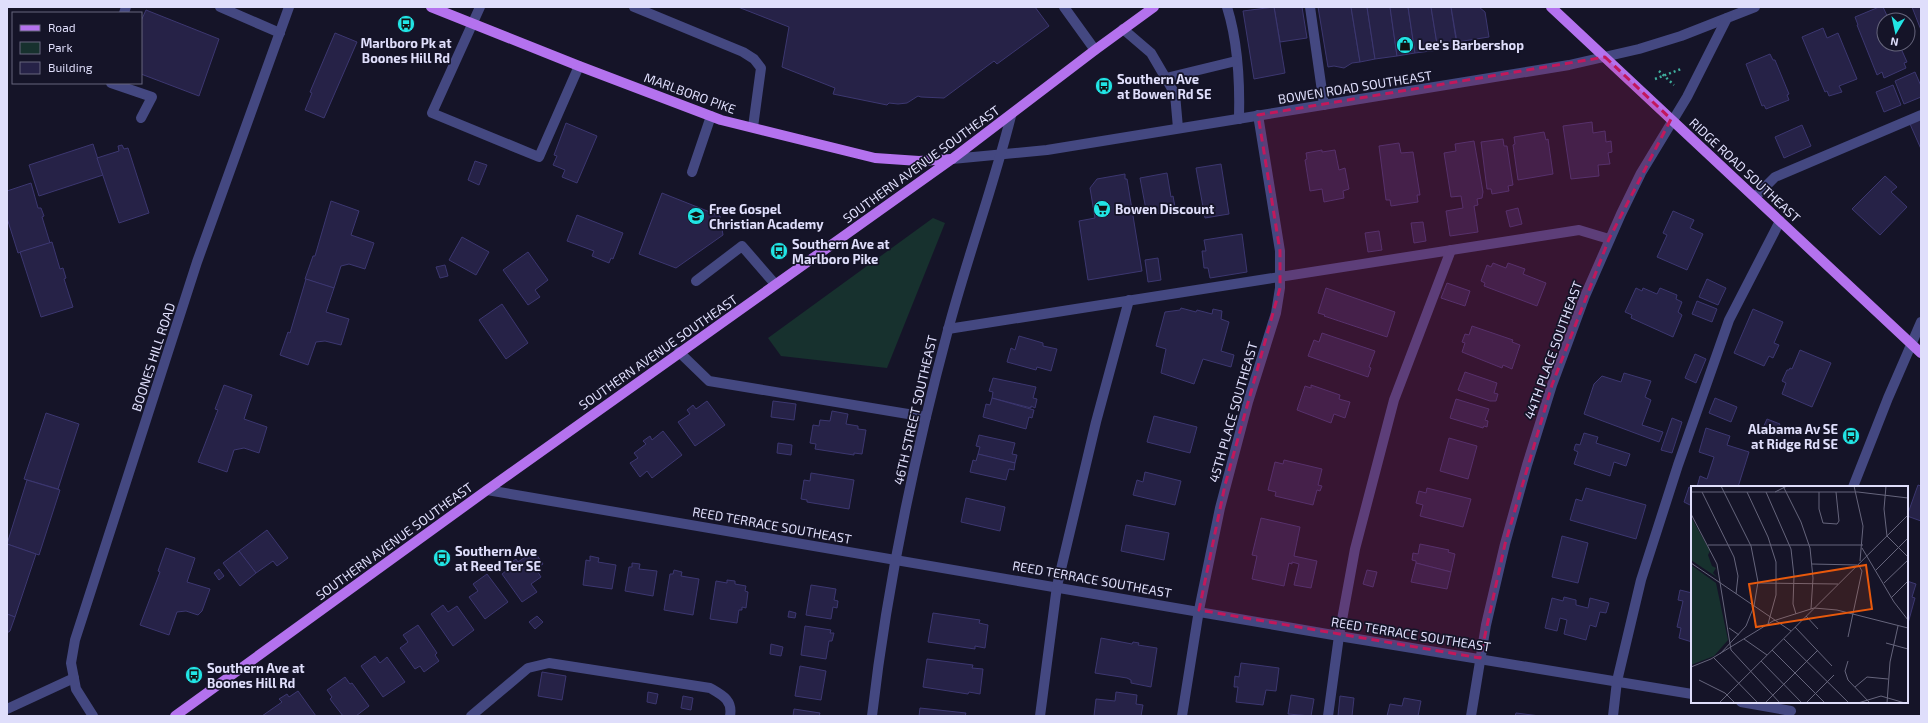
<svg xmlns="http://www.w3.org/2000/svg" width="1928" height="723" font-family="'Exo 2',sans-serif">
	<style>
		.green { fill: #17312e }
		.building { fill: #262247; stroke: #3c3770 }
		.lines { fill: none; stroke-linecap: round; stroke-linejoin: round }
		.path { stroke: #3fae9d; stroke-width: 2.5; stroke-dasharray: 2 3; stroke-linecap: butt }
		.minor { stroke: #444881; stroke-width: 10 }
		.major { stroke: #b472ee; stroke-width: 10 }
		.marked { fill: #c2185b; fill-opacity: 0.2; stroke: #c2185b; stroke-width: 3; stroke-dasharray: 8 5; stroke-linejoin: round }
		.labels { text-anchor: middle; stroke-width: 3.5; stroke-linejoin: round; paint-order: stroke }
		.poi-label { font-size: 13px; font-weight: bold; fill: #dfdefb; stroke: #151428; text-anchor: start }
		.street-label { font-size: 13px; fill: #dfdefb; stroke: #151428 }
		.inset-road { fill: none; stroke: #66657c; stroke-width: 1 }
		.view { fill: #e8590c; fill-opacity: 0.15; stroke: #e8590c; stroke-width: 2 }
		.inset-edge { fill: none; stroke: #dfdefb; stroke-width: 2 }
	</style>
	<rect width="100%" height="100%" fill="#151428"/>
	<!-- green -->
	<path class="green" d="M933 218 945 223 887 368 781 356 768 338Z"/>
	<!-- building -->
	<g class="building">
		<path d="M738 7H1035L1049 26 997 64 994 61 944 98 921 97 918 96 907 103 898 104 889 103 887 105 833 94 835 88 782 67 789 27Z"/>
		<path d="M1274 7H1302L1307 38 1280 42Z"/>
		<path d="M1274 7 1285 73 1254 79 1243 11Z"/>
		<path d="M1318 7H1351L1360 62 1352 63 1344 68 1334 66 1328 67Z"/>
		<path d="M1351 7H1367L1375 59 1360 62Z"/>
		<path d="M1367 7H1390L1397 56 1375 59Z"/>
		<path d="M1390 7H1408L1415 53 1397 56Z"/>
		<path d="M1408 7H1431L1438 50 1415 53Z"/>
		<path d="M1431 7H1451L1457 46 1438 50Z"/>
		<path d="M1451 7H1479L1485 12 1489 37 1457 42Z"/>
		<path d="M1879 7H1883L1889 20H1884V44H1899L1907 62 1904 63 1906 68 1884 78 1882 72 1877 75 1857 25H1858L1855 17Z"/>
		<path d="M1912 7H1921V30Z"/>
		<path d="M146 10 219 39 199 96 141 74V21Z"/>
		<path d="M1823 28 1827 38 1838 33 1857 79 1839 86 1842 92 1829 96 1827 91 1825 92 1802 37Z"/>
		<path d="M335 33 357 42 324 118 305 110 312 93 310 92Z"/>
		<path d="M1770 54 1773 60H1775L1789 94 1787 95 1789 100 1766 109 1764 105 1762 106 1746 64Z"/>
		<path d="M1915 72 1921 86V97L1904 104 1895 81Z"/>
		<path d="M1893 85 1901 105 1884 112 1876 92Z"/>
		<path d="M1921 119V149L1910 124Z"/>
		<path d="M1592 122 1593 133 1605 131 1606 142 1611 141 1612 152 1608 153 1610 164 1598 165 1599 176 1571 179 1563 126Z"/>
		<path d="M566 123 597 136 577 183 562 177 565 170 553 165 557 156 554 155Z"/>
		<path d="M1802 125 1811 146 1784 158 1775 137Z"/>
		<path d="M1544 132 1546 140 1548 139 1553 174 1518 180 1513 145 1515 144 1514 137Z"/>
		<path d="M1503 139 1504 146H1507L1513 185 1508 186 1509 191 1492 194 1491 189H1487L1481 142Z"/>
		<path d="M1474 141 1483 192 1482 198 1477 199 1478 205 1474 206 1478 232 1450 236 1446 211 1463 208 1461 196 1451 197 1444 153 1456 151 1455 144Z"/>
		<path d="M1399 143 1401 153 1413 152 1420 195H1417L1418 202 1391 206 1390 200H1386L1379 146Z"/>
		<path d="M93 144 103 175 39 196 29 165Z"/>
		<path d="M122 145 124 149 128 148 149 213 119 223 97 158 119 151 118 146Z"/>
		<path d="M1322 150V152L1335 150 1339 170 1345 168 1349 189 1343 191 1344 198 1324 202 1322 189 1310 191 1305 160 1307 159 1306 153Z"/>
		<path d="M475 161 487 165 479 185 468 180Z"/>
		<path d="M1221 164 1229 214 1205 218 1196 168Z"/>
		<path d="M1167 173 1171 197 1173 196 1175 207H1172L1173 211 1147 215 1140 178Z"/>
		<path d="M1125 174V179H1127L1142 271 1088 280 1079 221 1095 218 1090 188 1097 179Z"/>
		<path d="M1885 176 1897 187 1891 192 1907 207 1880 235 1852 209Z"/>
		<path d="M31 183 38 208H41L44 216 42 217 50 243 18 253 7 218V191Z"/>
		<path d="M662 193 720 216 723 235 676 268 639 254Z"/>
		<path d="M331 201 359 211 351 235 374 243 365 269 349 264 341 266 334 288 305 279 313 256H315Z"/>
		<path d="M1518 208 1522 224 1510 227 1506 211Z"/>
		<path d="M1673 211 1694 220 1690 228 1703 234 1687 270 1657 257 1667 235 1663 233Z"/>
		<path d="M577 215 623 233 613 259 611 258 609 263 592 256 594 251 567 241Z"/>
		<path d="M1423 222 1426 241 1414 243 1411 223Z"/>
		<path d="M1379 231 1382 250 1368 252 1365 233Z"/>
		<path d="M1242 234 1247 272 1210 278 1208 268H1204L1202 251H1206L1204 240Z"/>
		<path d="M462 237 489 252 476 275 449 260Z"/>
		<path d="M52 242 60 269 63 268 66 278 64 279 73 307 41 317 20 252Z"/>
		<path d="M528 252 548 280 535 290 540 297 528 305 503 270Z"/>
		<path d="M1158 258 1161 280 1148 282 1145 260Z"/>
		<path d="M1493 263 1506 268 1508 263 1525 269 1523 274 1546 283 1537 306 1484 286 1485 283 1481 281 1487 265 1491 267Z"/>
		<path d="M445 265 448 276 440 278 436 267Z"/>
		<path d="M306 279 334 288 326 312 349 319 341 345 325 341 316 342 308 365 280 355 288 332 290 333Z"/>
		<path d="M1707 279 1726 288 1718 305 1699 297Z"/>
		<path d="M1447 283 1470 291 1465 306 1441 298Z"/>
		<path d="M1326 288 1395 312 1387 337 1324 316 1325 315 1318 313Z"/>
		<path d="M1636 288 1642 291 1643 288 1657 294 1660 288 1677 295 1676 299 1682 302 1678 312 1682 315 1673 337 1631 318 1632 315 1625 312Z"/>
		<path d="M1697 301 1717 309 1712 322 1692 314Z"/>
		<path d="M502 304 528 343 506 359 479 320Z"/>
		<path d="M1181 308 1196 312 1197 310 1212 314 1213 309 1222 311 1221 319 1229 322 1221 351 1234 355 1231 367 1203 359 1194 384 1161 373 1166 349 1156 346 1165 312 1180 310Z"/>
		<path d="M1753 309 1783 322 1774 343 1779 345 1773 358 1769 356 1764 366 1734 353Z"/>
		<path d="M1472 326 1513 340 1512 342 1520 345 1512 369 1503 365 1502 368 1462 352 1465 343 1462 342 1465 334 1469 335Z"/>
		<path d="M1322 333 1375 351 1369 367 1371 368 1368 377 1308 356 1314 340 1319 342Z"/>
		<path d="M1019 336 1043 343V346L1057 349 1051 371 1037 367 1036 370 1007 362 1011 348 1015 350Z"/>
		<path d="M1800 350 1831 363 1812 407 1782 394 1786 383 1782 381 1787 370H1789L1790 368 1792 369Z"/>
		<path d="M1695 354 1706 359 1696 383 1685 378Z"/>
		<path d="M1465 372 1497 383 1494 393 1498 394 1496 401H1490L1458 390Z"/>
		<path d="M1624 373 1651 381 1645 397 1651 400 1642 425 1663 432 1659 442 1584 414 1594 384 1602 376 1621 382Z"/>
		<path d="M993 378 1036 387 1033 398 1037 399 1035 408 1031 406V408L992 398 993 392 989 391Z"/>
		<path d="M224 385 252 395 244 419 267 427 259 453 244 448 234 450 227 472 198 462 218 410 215 409Z"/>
		<path d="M1311 385 1340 395 1339 399 1350 402 1345 418 1334 414 1331 423 1297 410 1305 386 1311 388Z"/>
		<path d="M992 398 1034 410 1032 418 1029 417 1026 429 983 417 986 404 990 405Z"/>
		<path d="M1715 398 1737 407 1731 422 1709 413Z"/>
		<path d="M1456 399 1489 409 1485 420 1488 421 1487 427 1484 426 1483 428 1450 418Z"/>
		<path d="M707 401 725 425 695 446 678 422 690 414 687 410 693 405 696 409Z"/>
		<path d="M773 401 796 404 794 420 771 417Z"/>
		<path d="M832 411 848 414 846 424 858 426V429L866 430 862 454 854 453V455L815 449 816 444 810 443 813 425 819 426 820 420 830 421Z"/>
		<path d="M46 413 79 424 58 489 24 479Z"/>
		<path d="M1154 416 1197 427 1190 453 1147 442Z"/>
		<path d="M1672 418 1682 422 1672 453 1661 450Z"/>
		<path d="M1767 419 1780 424 1775 435 1762 430Z"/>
		<path d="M1706 428 1730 436 1727 445 1749 452 1738 487H1697L1700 476 1707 479 1714 457 1699 452Z"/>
		<path d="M663 431 682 455 652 478 647 471 640 477 630 463 638 458 634 453 646 444 643 441 650 436 652 440Z"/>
		<path d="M1584 433 1598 437 1596 443 1630 454 1626 466 1614 462 1610 476 1574 464 1578 452 1574 450 1575 446 1576 444 1580 445Z"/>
		<path d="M979 435 1015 443 1012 454 1017 455 1015 463 978 454 980 447 976 446Z"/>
		<path d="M1449 438 1477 446 1468 479 1440 471Z"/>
		<path d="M778 443 792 445 791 455 777 453Z"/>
		<path d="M978 454 1015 463 1014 470 1009 469 1006 480 970 472 973 460 976 461Z"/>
		<path d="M1284 460 1322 469 1318 485 1322 486 1320 491 1317 490 1313 505 1275 496 1276 492 1268 490 1275 462 1283 464Z"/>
		<path d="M1145 472 1181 481 1175 505 1133 495 1137 480 1143 482Z"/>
		<path d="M811 473 854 480 849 509 807 502V500L801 499 804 480 810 481Z"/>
		<path d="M27 480 60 490 39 555 7 544Z"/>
		<path d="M1918 485 1921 486V521L1907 516Z"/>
		<path d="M1689 487 1692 488V506L1684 502Z"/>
		<path d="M1427 488 1471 499 1463 527 1420 516 1423 505 1416 503 1419 491 1426 493Z"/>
		<path d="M1586 488 1646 505 1636 539 1570 520 1576 499 1582 501Z"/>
		<path d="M966 498 1005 507 1000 531 961 522Z"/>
		<path d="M1261 518 1300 527 1294 556 1317 561 1311 588 1294 585 1299 564 1292 562V564L1289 563 1284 586 1252 579 1257 556 1252 555Z"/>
		<path d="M1126 525 1169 533 1164 560 1121 551Z"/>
		<path d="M267 530 288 558 277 566 273 561 256 573 239 551Z"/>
		<path d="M1562 536 1588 543 1578 583 1552 577Z"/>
		<path d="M7 544 36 554 15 617 7 614Z"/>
		<path d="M1420 544 1449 550 1448 552 1455 554 1451 572 1416 563V561L1412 560 1413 553 1418 554Z"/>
		<path d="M166 548 195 558 187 582 210 589 202 611 198 615 186 611 177 612 169 635 140 625 160 572 158 571Z"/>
		<path d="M239 551 256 573 240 586 223 563Z"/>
		<path d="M534 551 543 564 536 569 541 577 531 584 537 592 522 602 502 574 511 567 509 564 516 559 518 562Z"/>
		<path d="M590 556 599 558 598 562 616 565 612 589 583 585 586 560 590 561Z"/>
		<path d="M632 563 640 564 639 569 657 571 653 596 625 591 629 567H632Z"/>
		<path d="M1416 563 1451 572 1447 589 1411 582Z"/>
		<path d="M219 569 224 576 219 580 214 573Z"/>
		<path d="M674 570 682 572 681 576 699 579 693 615 664 610 670 574H673Z"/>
		<path d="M1367 570 1377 572 1373 587 1363 584Z"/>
		<path d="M487 574 508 602 485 619 469 597 478 591 473 584Z"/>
		<path d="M727 580 735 581V584L746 586 745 591 748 592 746 608 742 607V610H739L737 623 710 619 716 581 727 583Z"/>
		<path d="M1907 581 1916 584 1912 597 1915 598 1907 627Z"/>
		<path d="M811 585 836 589 834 600 838 601 837 608 833 607 831 619 806 615Z"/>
		<path d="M1680 590 1692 593V642L1679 638 1681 628 1677 627 1683 601 1678 600Z"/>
		<path d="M1564 597 1576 600V605L1588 608 1590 598 1609 603 1606 613 1600 612 1596 627 1590 625 1586 640 1564 634 1567 620 1560 618 1557 631 1545 628 1552 598 1563 601Z"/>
		<path d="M443 605 448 612 457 606 474 630 453 646 431 614Z"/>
		<path d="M789 611 796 613 795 618 788 617Z"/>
		<path d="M933 613 980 620 979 623 988 625 985 648 975 646V649L928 642Z"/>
		<path d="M7 614 15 617 10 631 7 633Z"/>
		<path d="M537 616 543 622 535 629 529 622Z"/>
		<path d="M418 625 437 653 435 655 439 661 424 672 420 666 415 669 400 648 408 642 403 635Z"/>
		<path d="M805 626 831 630 830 633H834L832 641H829L826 659 801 655Z"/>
		<path d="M1101 638 1132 644 1133 642 1139 643 1138 645 1157 648 1151 687 1131 683V680L1127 678 1095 673Z"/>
		<path d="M771 644 783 647 781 656 770 654Z"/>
		<path d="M375 656 380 663 387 657 405 682 383 697 361 666Z"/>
		<path d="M927 659 973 665 972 668 983 669 980 694 969 692 968 694 923 687Z"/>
		<path d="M1241 663 1279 668 1276 691 1266 690 1263 705 1236 702 1238 687H1234L1235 676 1239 677Z"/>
		<path d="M800 666 826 671 821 700 795 696Z"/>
		<path d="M542 672 566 676 562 700 538 696Z"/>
		<path d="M345 677 350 684 352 683 369 706 356 716H343L330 699 332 697 327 690Z"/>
		<path d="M298 691 316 716H262L282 702 279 699 287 694 289 697Z"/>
		<path d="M648 692 658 694 656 704 647 702Z"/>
		<path d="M1116 692 1137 695 1136 704 1143 705 1141 716H1094L1096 699 1115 701Z"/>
		<path d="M1291 695 1314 699 1311 716 1288 714Z"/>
		<path d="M683 696 693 698 691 710 681 708Z"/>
		<path d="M1340 696 1354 698 1352 716H1338Z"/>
		<path d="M1404 698 1421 701 1418 716H1387L1390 704 1402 706Z"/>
		<path d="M920 708 966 713 965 716H919Z"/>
		<path d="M794 709 820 713 819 716H793Z"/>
		<path d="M1516 713 1540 716H1515Z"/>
	</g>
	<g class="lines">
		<!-- path -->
		<g class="path">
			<path d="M1659 71 1674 85"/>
			<path d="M1655 79 1681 69"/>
		</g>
		<!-- minor -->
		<g class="minor">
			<path d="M220 7 280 33"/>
			<path d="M480 7 432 113 539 157 579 66"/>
			<path d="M634 7 743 52 754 59 761 68 753 127"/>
			<path d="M1064 7 1095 50"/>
			<path d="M1227 7C1238 42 1240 82 1239 119"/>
			<path d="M1310 7 1324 105"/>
			<path d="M124 13 126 7"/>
			<path d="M1123 29 1151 53 1175 94 1178 128"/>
			<path d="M1166 78 1236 61"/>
			<path d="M111 83 152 97 141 118"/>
			<path d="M952 159 1047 150 1569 65 1639 49 1681 36 1755 7"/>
			<path d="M692 172 711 116"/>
			<path d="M1755 197 1775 177 1921 115"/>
			<path d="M696 281 742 246 775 284"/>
			<path d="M948 329 1579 230 1609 239"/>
			<path d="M679 352 709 381 926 417"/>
			<path d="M1853 487 1888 398 1921 322"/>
			<path d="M487 490 1339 636 1692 694"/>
			<path d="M1741 702 1791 711"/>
			<path d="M7 709 74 678"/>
			<path d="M93 716 76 689 71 663 75 640 197 262 289 7"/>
			<path d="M471 716 528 668 549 663 710 688C722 695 733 700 730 716"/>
			<path d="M872 716C887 585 914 457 948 330 967 258 993 188 1011 116"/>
			<path d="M1040 716 1057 586 1096 422 1129 300"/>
			<path d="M1182 716 1199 610 1220 508 1248 402 1276 313 1280 288V251L1258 115"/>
			<path d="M1328 716 1339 636 1355 549 1394 400 1451 250"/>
			<path d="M1471 716 1486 625 1505 544 1527 465 1552 385 1585 296 1621 214 1641 173 1687 97 1727 18"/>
			<path d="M1613 716 1617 681 1641 580 1678 465 1729 320 1780 221"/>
		</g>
		<!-- major -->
		<g class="major">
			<path d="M431 7 579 66 721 120 875 158 919 161 952 159"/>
			<path d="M1551 7 1921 353"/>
			<path d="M175 716 487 490 952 159 1095 50 1154 7"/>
		</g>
	</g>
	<!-- marked area -->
	<path class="marked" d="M1605 57 1671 119 1609 239 1552 385 1505 544 1480 658 1199 610 1225 485 1280 288V251L1258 115Z"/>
	<!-- icons -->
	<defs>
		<symbol id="bus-disc" viewBox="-11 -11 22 22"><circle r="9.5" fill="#21e4e4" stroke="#151428"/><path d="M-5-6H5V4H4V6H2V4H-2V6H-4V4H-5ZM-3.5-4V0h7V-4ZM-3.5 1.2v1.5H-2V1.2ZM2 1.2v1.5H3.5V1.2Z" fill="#111"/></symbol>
		<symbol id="shop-disc" viewBox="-11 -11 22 22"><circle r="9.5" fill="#21e4e4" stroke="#151428"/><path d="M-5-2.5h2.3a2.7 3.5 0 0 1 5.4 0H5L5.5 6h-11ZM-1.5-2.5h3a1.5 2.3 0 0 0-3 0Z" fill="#111"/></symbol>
		<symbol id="supermarket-disc" viewBox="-11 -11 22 22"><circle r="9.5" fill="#21e4e4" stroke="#151428"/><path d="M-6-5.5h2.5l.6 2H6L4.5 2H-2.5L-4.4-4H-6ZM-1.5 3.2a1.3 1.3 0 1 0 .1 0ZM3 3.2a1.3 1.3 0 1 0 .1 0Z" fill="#111"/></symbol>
		<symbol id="school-disc" viewBox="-11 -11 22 22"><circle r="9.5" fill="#21e4e4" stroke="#151428"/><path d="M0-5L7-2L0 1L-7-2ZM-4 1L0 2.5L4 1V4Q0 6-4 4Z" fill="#111"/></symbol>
	</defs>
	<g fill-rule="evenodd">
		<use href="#bus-disc" x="396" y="14" width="20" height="20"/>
		<use href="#shop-disc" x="1395" y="35" width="20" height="20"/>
		<use href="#bus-disc" x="1094" y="76" width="20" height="20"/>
		<use href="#supermarket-disc" x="1092" y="199" width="20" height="20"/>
		<use href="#school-disc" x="686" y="206" width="20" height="20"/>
		<use href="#bus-disc" x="769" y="241" width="20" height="20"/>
		<use href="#bus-disc" x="1841" y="426" width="20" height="20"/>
		<use href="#bus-disc" x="432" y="548" width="20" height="20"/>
		<use href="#bus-disc" x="184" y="665" width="20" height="20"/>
	</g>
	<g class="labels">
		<!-- poi labels -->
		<g class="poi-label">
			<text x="406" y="48" text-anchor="middle">Marlboro Pk at<tspan x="406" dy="15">Boones Hill Rd</tspan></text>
			<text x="1418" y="50">Lee's Barbershop</text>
			<text x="1117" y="84">Southern Ave<tspan x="1117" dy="15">at Bowen Rd SE</tspan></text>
			<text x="709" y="214">Free Gospel<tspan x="709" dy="15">Christian Academy</tspan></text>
			<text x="1115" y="214">Bowen Discount</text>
			<text x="792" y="249">Southern Ave at<tspan x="792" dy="15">Marlboro Pike</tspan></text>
			<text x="1838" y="434" text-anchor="end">Alabama Av SE<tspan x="1838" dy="15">at Ridge Rd SE</tspan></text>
			<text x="455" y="556">Southern Ave<tspan x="455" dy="15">at Reed Ter SE</tspan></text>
			<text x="207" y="673">Southern Ave at<tspan x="207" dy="15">Boones Hill Rd</tspan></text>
		</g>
		<!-- street labels -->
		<g class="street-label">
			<text transform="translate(1355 87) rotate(-9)" y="5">BOWEN ROAD SOUTHEAST</text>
			<text transform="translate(690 93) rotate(20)" y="5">MARLBORO PIKE</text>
			<text transform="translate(921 164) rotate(-36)" y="5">SOUTHERN AVENUE SOUTHEAST</text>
			<text transform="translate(1745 170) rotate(43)" y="5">RIDGE ROAD SOUTHEAST</text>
			<text transform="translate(1553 350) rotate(-70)" y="5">44TH PLACE SOUTHEAST</text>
			<text transform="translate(658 352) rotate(-35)" y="5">SOUTHERN AVENUE SOUTHEAST</text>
			<text transform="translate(153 357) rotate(-72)" y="5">BOONES HILL ROAD</text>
			<text transform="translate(915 410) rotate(-77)" y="5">46TH STREET SOUTHEAST</text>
			<text transform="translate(1233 412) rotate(-74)" y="5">45TH PLACE SOUTHEAST</text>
			<text transform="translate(772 525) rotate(10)" y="5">REED TERRACE SOUTHEAST</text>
			<text transform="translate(394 541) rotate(-36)" y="5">SOUTHERN AVENUE SOUTHEAST</text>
			<text transform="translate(1092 579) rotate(10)" y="5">REED TERRACE SOUTHEAST</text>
			<text transform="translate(1411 634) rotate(9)" y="5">REED TERRACE SOUTHEAST</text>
		</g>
	</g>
	<!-- overview -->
	<g transform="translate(1691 486)">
		<rect width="217" height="217" fill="#151428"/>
		<path d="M0 31 19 65 17 69 21 80 25 82 22 87 27 92 0 74ZM0 79 25 97 37 154 23 170 0 179Z" fill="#17312e"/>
		<path class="inset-road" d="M92 0 110 36 119 62 122 92 120 123M163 0 172 40 169 75M195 0 193 23 196 50 217 71M0 6H167L217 12M11 6 43 71 47 90 45 108M56 6 77 51 85 76V109L77 138M75 6 100 63 103 90 102 118 105 128M84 6 96 0M128 6V23L132 37 146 38 148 35 145 6M0 28 26 78 40 164 89 217M17 59H172M171 62 203 116 217 134M0 77 100 145M121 78 166 79M185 84 217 52M67 97 147 98M193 97 217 74M200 112 217 95M123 122 146 124 217 142M115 130 127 143M104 141 141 180M38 142 48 149M157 151 171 85 167 78M53 153 76 169M93 153 158 217M195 157 217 163M81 164 134 217M29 168 55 140 63 120 67 96 60 60 30 0M23 172 67 217M70 175 111 217M157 175 154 185 157 194 179 217M0 181 20 173 82 135 123 122M8 194 34 207 44 217M164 201 176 191 197 193M28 217 217 29M74 217 127 164M115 217 143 189M167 217 190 210 214 217M196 217 199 176 207 140"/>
		<path class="view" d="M175 79 181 123 65 141 58 98Z"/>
		<rect width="217" height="217" class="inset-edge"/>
	</g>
	<!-- border -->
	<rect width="1928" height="723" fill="none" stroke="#dfdefb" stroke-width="16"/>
	<!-- legend -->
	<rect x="12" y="12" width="130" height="72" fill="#151428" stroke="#66657c"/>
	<rect x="20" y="25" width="20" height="6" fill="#b472ee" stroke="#66657c"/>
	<text x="48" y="32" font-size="12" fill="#dfdefb">Road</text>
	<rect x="20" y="42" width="20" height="12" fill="#17312e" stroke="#66657c"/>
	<text x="48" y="52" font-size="12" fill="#dfdefb">Park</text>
	<rect x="20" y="62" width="20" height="12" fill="#262247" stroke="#66657c"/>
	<text x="48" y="72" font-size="12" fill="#dfdefb">Building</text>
	<!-- north arrow -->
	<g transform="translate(1896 32) rotate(189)"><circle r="19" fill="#151428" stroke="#66657c"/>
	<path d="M0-3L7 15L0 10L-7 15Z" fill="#21e4e4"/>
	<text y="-6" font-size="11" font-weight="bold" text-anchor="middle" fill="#dfdefb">N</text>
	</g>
</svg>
